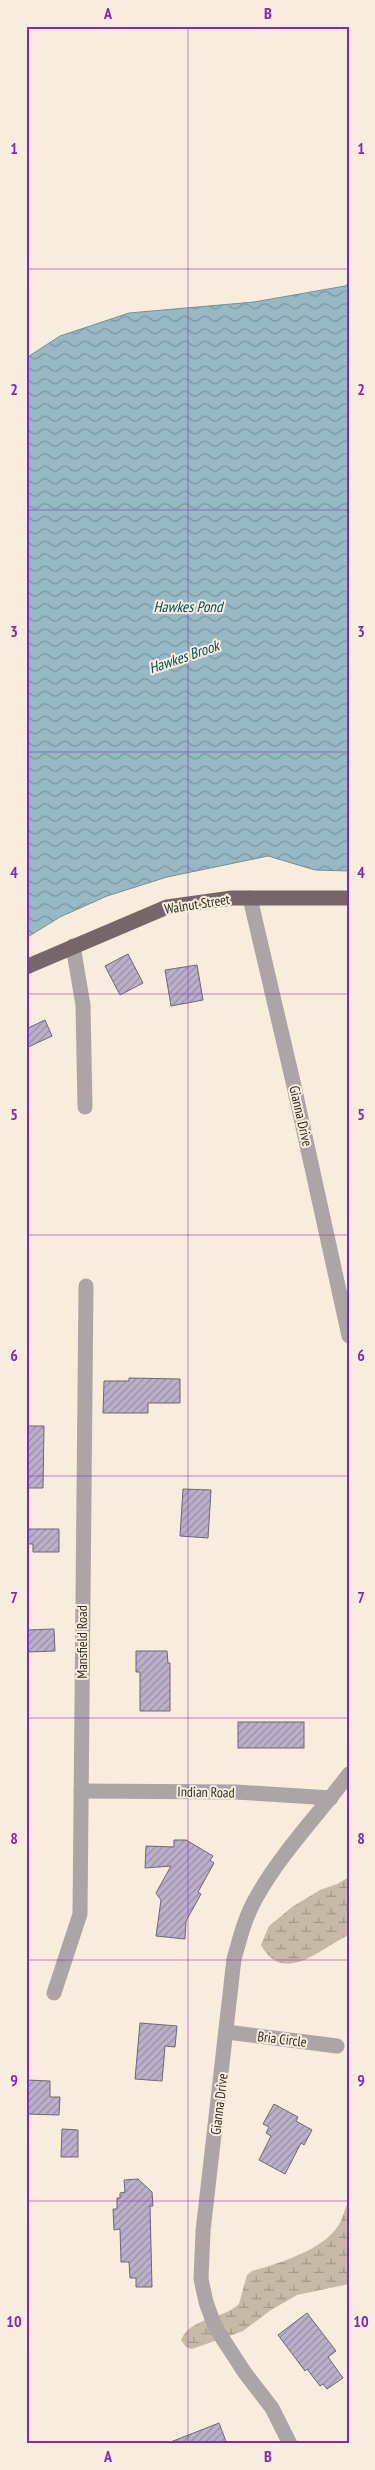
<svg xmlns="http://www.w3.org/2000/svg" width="375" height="2470" font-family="'PT Sans Narrow',sans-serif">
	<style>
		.wetland { fill: url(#wetland-marsh) }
		.water { fill: url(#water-waves); stroke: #788f95 }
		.building { fill: url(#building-hatch); stroke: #6d6676 }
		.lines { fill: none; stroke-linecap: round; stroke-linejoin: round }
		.minor { stroke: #ada4a5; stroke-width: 15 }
		.major { stroke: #776668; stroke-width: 15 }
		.grid { fill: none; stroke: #7b2cbf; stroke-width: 1; stroke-opacity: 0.55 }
		.labels { text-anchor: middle; stroke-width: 4; stroke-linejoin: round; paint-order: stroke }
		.street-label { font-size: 14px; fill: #312d27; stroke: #f8eddc }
		.water-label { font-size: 15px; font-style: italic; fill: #004d5e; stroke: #f8eddc }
		.neatline { fill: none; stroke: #7b2cbf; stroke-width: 2 }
		.grid-label { font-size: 16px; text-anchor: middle; font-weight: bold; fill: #7b2cbf }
	</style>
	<defs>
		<pattern id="wetland-marsh" width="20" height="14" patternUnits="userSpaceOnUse" patternTransform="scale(1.25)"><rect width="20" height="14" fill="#c6baa7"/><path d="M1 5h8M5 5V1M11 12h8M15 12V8" fill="none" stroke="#a19888"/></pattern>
		<pattern id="water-waves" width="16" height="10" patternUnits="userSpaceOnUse" patternTransform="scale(1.25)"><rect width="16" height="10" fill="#96b9c4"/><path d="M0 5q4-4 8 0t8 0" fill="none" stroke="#7b979f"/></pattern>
		<pattern id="building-hatch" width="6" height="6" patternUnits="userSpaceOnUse" patternTransform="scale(1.25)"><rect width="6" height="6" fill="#bcafca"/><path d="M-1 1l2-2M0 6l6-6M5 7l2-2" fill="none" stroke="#998fa4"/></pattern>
	</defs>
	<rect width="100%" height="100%" fill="#f8eddc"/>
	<!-- wetland -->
	<g class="wetland">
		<path d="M349 1877V1935C321 1947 284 1987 261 1945L269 1926 292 1907 320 1890 337 1884Z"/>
		<path d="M349 2201V2284L297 2295 271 2310 243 2331 192 2349 186 2347 181 2340C191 2317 220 2321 239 2304L247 2275 252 2271C277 2264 323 2250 338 2226 343 2219 344 2209 349 2201Z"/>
	</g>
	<!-- water -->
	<path class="water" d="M349 283V871L315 870 268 856 167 877 107 896 60 917 26 938V358L60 336 129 313 254 302 345 286Z"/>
	<!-- building -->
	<g class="building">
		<path d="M128 954 143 983 120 995 105 966Z"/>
		<path d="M197 965 203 1000 171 1006 165 970Z"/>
		<path d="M45 1020 52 1036 26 1048V1029Z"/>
		<path d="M129 1378 180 1379V1403H148V1413H103L104 1381H129Z"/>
		<path d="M26 1426H44L43 1488H26Z"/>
		<path d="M183 1489 211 1490 208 1538 180 1536Z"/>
		<path d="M26 1529H59V1552H33V1544H26Z"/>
		<path d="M54 1629 55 1651 26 1652V1630Z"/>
		<path d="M136 1651H167L168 1663H170V1711H140V1672H136Z"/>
		<rect x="238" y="1722" width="66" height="26"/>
		<path d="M174 1840H186L213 1856 210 1860 214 1863 198 1892 201 1894 186 1921 185 1939 156 1936 161 1900 156 1893 171 1866 145 1868 146 1846 174 1847Z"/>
		<path d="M140 2023 177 2026 175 2047 165 2046 162 2081 135 2079Z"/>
		<path d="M26 2080 50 2081V2097H60L59 2115 26 2114Z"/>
		<path d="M274 2104 298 2117 296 2121 312 2130 304 2145 301 2143 285 2174 259 2160 271 2136 266 2133 269 2127 263 2124Z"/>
		<path d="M62 2129 78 2130V2157H61Z"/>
		<path d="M138 2179 152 2192 153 2206H150L152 2287H136V2278H130L129 2262H121L120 2229 114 2230 113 2209H117V2198H120V2193L125 2192 124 2180Z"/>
		<path d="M307 2313 336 2351 328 2357 343 2378 327 2389 323 2384 320 2386 307 2369 305 2371 278 2335Z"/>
		<path d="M219 2423 227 2444H169L168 2443Z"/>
	</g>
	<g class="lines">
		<!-- minor -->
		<g class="minor">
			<path d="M250 898 294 1086 349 1336"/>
			<path d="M73 946 83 1005 85 1107"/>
			<path d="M81 1791 236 1792 331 1798"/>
			<path d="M54 1993 80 1914 86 1286"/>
			<path d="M227 2032 337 2046"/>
			<path d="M290 2444 272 2408 245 2373 215 2327 206 2302 201 2279 203 2231 234 1959C240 1938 245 1917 256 1898 281 1853 318 1815 349 1774"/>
		</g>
		<!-- major -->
		<path class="major" d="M26 967 167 907 232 898H349"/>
	</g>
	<!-- grid -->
	<path class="grid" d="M188 26V2444M26 269H349M26 510H349M26 752H349M26 994H349M26 1235H349M26 1476H349M26 1718H349M26 1960H349M26 2201H349"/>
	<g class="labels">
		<!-- street labels -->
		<g class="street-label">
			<text transform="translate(197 904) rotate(-9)" y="5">Walnut Street</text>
			<text transform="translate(301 1116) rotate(77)" y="5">Gianna Drive</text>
			<text transform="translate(82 1642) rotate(-90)" y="5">Mansfield Road</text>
			<text transform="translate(206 1792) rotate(1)" y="5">Indian Road</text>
			<text transform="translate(282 2039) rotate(7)" y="5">Bria Circle</text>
			<text transform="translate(219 2104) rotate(-83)" y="5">Gianna Drive</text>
		</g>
		<!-- water labels -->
		<g class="water-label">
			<text x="188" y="612">Hawkes Pond</text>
			<text transform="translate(184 657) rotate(-19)" y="5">Hawkes Brook</text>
		</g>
	</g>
	<!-- border -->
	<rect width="375" height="2470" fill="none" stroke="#f8eddc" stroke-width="55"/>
	<rect x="28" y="28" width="320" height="2414" class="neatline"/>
	<g class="grid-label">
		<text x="108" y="19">A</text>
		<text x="268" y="19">B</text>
		<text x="14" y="154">1</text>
		<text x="361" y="154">1</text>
		<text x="14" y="395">2</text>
		<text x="361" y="395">2</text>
		<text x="14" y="637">3</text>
		<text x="361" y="637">3</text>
		<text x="14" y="878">4</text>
		<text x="361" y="878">4</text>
		<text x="14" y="1120">5</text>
		<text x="361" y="1120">5</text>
		<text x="14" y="1361">6</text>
		<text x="361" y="1361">6</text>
		<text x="14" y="1603">7</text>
		<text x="361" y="1603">7</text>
		<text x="14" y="1844">8</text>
		<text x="361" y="1844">8</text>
		<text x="14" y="2086">9</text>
		<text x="361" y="2086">9</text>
		<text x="14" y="2327">10</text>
		<text x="361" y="2327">10</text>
		<text x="108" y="2462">A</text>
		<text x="268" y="2462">B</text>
	</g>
</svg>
